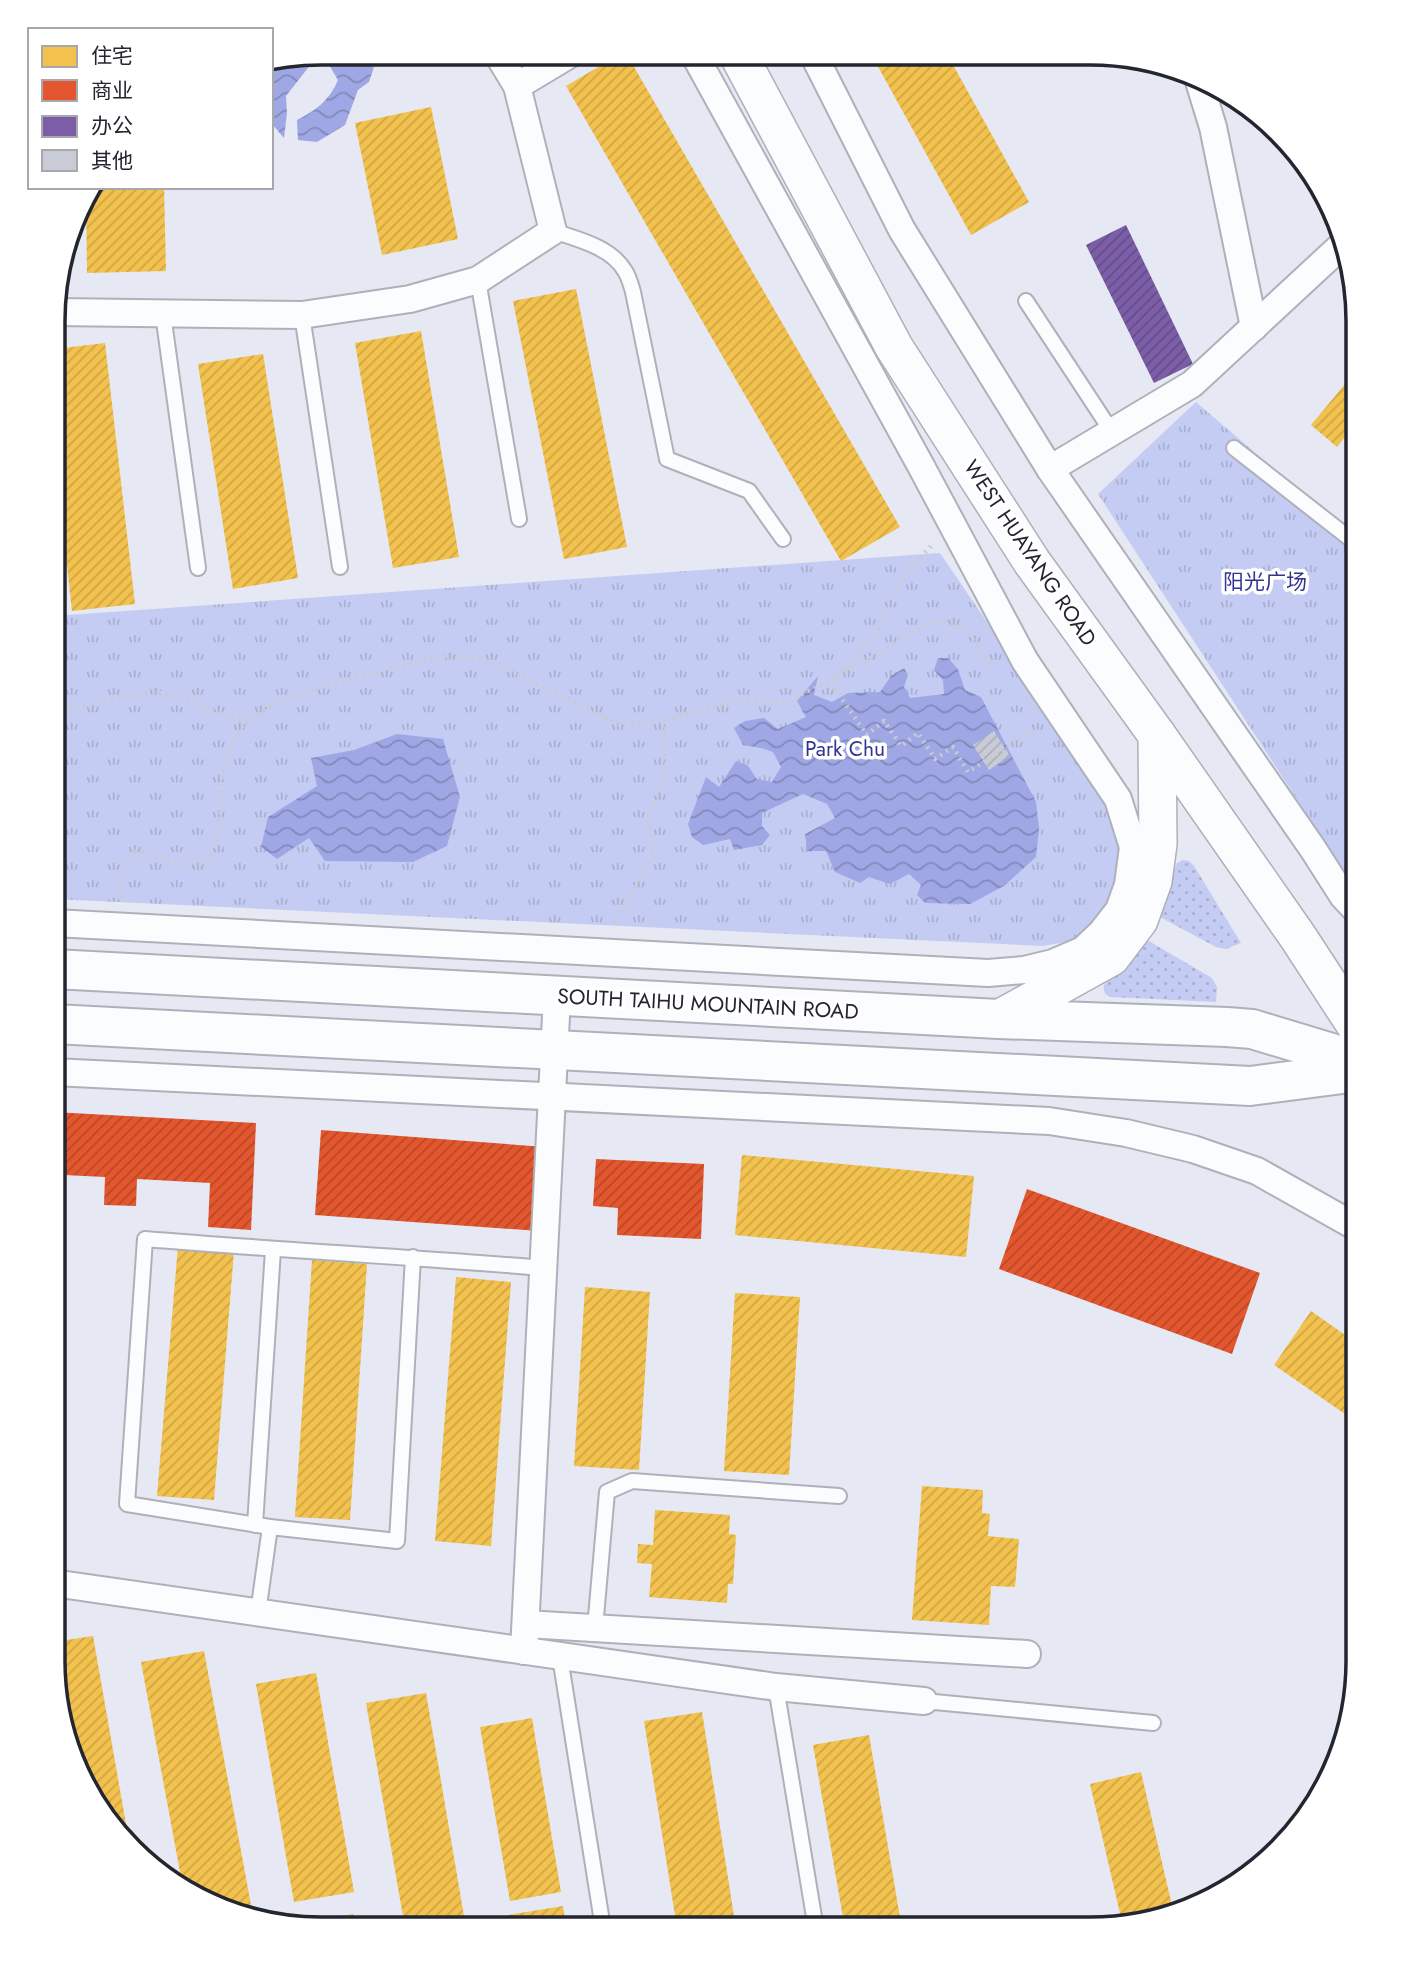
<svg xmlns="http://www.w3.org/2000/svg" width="1411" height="1982" font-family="Jost,'Noto Sans SC',sans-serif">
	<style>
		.grass { fill: url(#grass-dots) }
		.park { fill: url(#park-tufts) }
		.water { fill: url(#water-waves) }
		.homes { fill: url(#homes-hatch) }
		.shops { fill: url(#shops-hatch) }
		.offices { fill: url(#offices-hatch) }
		.building { fill: url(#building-hatch) }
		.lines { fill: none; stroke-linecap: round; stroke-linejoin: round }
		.service-casing { stroke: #aeb0ba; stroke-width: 18 }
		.minor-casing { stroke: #aeb0ba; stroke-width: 30 }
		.secondary-casing { stroke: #aeb0ba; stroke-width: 40 }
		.primary-casing { stroke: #aeb0ba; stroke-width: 42 }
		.path { stroke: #cacbce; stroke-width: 4.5; stroke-dasharray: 2 5; stroke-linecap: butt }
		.service { stroke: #fbfcfd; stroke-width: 14 }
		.minor { stroke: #fbfcfd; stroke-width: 26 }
		.secondary { stroke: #fbfcfd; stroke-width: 37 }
		.primary { stroke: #fbfcfd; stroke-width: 38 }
		.labels { text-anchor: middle; stroke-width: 7; stroke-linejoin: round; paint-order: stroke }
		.street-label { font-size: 21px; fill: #23252f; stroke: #fff }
		.park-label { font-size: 21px; fill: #323393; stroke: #fff }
		.rim { fill: none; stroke: #23252f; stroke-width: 3.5 }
	</style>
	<defs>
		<pattern id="grass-dots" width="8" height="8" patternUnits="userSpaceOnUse" patternTransform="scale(1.75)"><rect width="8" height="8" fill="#c4ccf3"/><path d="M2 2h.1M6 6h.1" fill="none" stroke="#a8afd1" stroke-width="1.8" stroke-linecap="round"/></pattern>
		<pattern id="park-tufts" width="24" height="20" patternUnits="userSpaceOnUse" patternTransform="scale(1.75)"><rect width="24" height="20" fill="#c4ccf3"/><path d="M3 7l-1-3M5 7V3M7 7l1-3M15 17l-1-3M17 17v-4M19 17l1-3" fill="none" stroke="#a8afd1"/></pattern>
		<pattern id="water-waves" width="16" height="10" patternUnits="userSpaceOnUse" patternTransform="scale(1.75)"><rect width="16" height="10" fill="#9fa8e5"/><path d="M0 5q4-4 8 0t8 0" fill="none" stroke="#8189ba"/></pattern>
		<pattern id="homes-hatch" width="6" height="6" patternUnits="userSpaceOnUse" patternTransform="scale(1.75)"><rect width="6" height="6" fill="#f2c14e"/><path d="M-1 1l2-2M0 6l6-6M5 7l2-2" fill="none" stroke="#cfa644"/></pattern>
		<pattern id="shops-hatch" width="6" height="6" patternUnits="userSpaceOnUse" patternTransform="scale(1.75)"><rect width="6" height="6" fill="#e4572e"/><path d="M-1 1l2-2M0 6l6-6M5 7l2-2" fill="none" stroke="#b84828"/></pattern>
		<pattern id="offices-hatch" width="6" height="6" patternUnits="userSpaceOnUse" patternTransform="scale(1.75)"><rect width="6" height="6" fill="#7b5ea7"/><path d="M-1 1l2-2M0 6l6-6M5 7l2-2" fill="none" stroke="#644d88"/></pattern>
		<pattern id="building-hatch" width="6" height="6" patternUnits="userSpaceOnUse" patternTransform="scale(1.75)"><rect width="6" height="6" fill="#c9cbd6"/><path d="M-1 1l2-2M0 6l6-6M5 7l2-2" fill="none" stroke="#acaeb8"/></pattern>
	</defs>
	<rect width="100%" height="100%" fill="#e6e8f4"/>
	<!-- grass -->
	<g class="grass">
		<path d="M1183 860 1189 861 1194 866 1241 943 1226 949 1216 947 1160 917 1170 889 1174 869 1177 863Z"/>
		<path d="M1147 940 1212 978 1217 987 1216 1002 1111 997C1105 995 1103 992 1104 985L1125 967Z"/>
	</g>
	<!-- park -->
	<g class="park">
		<path d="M1196 402 1358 541V891L1354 887 1098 494Z"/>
		<path d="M940 553 1111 804 1122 846 1120 880 1097 921 1077 940 1043 946 54 899V616Z"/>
	</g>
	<!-- water -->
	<g class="water">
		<path d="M321 53H352L355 63 374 67 369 82 358 90 345 125 317 142 298 140 297 120C315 111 330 100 338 80L329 65 311 64 286 96 287 113 284 138 272 124 271 115V74L280 59Z"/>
		<path d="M938 658H948L958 669 965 690 981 697 1036 802 1039 829 1036 857 1004 886 970 904 925 903 917 895 921 885 909 874 890 884 869 877 860 883 835 872 826 851H807L805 834 835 818 827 804 803 794 762 813V826L770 835 762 845 734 850 730 839 703 845 692 837 688 824 706 777 719 787 736 761 748 766 757 779 772 782 781 767 773 752 761 748 743 745 734 728 745 721 764 718 778 729 806 717 797 701 818 676 814 695 832 702 848 693 880 692 891 676 904 668 908 675 904 687 910 698 944 694 943 680 934 670Z"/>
		<path d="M397 734 443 739 460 797 447 846 413 862 325 861 309 838 277 859 261 847 268 817 317 786 311 758 354 750Z"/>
	</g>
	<!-- homes -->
	<g class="homes">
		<path d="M622 53H626L900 527 841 561 566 86Z"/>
		<path d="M871 54H947L1029 202 971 235Z"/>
		<path d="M431 107 458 239 382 255 355 123Z"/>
		<path d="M88 187H164L166 271 87 273 86 195Z"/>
		<path d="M576 289 627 547 564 559 513 301Z"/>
		<path d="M421 331 459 557 393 568 355 343Z"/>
		<path d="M105 343 135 604 72 611 55 456V349Z"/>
		<path d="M263 354 298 578 233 589 198 364Z"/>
		<path d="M1355 372 1358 374V441L1348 433 1337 447 1311 425Z"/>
		<path d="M742 1155 974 1176 966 1257 735 1235Z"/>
		<path d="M53 1225H57L55 1261H53Z"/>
		<path d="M178 1246 234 1251 214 1500 157 1496Z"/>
		<path d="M312 1260 367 1264 350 1520 295 1517Z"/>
		<path d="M456 1277 511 1282 491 1546 435 1541Z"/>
		<path d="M585 1287 650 1292 639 1470 574 1466Z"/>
		<path d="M735 1293 800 1297 789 1475 724 1471Z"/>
		<path d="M1311 1311 1358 1344V1423L1274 1365Z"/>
		<path d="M922 1486 983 1490 982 1513 990 1514 988 1536 1019 1539 1015 1587 991 1586 989 1625 912 1620Z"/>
		<path d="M655 1510 730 1515 729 1534 736 1535 733 1584H728L727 1603 649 1597 652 1564 637 1563 638 1544 653 1545Z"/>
		<path d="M93 1636 130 1847 119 1838 80 1779 53 1661V1642Z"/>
		<path d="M204 1651 251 1905 236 1908 183 1888 141 1662Z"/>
		<path d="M316 1673 354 1892 294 1902 256 1684Z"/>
		<path d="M426 1693 466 1928H405L366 1703Z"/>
		<path d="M702 1712 736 1929 677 1928 644 1721Z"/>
		<path d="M532 1718 561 1892 510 1901 480 1727Z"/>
		<path d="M869 1735 902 1929H845L813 1745Z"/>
		<path d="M1141 1772 1173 1910 1122 1922 1090 1784Z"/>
		<path d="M563 1906 566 1928H511L508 1915Z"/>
		<path d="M353 1914 355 1927H294V1924Z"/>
	</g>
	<!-- shops -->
	<g class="shops">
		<path d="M53 1112 256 1123 251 1230 208 1227 210 1183 137 1179 136 1206 104 1205 105 1177 64 1175 63 1200 53 1199Z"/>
		<path d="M321 1130 545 1147 539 1231 315 1215Z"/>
		<path d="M596 1159 704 1164 701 1239 617 1235 618 1208 593 1206Z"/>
		<path d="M1027 1189 1260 1273 1232 1354 999 1269Z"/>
	</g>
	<!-- offices -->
	<path class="offices" d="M1126 225 1193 364 1154 383 1086 245Z"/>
	<!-- building -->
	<path class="building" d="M994 731 1010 756 989 770 973 745Z"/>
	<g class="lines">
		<defs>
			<g id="service">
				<path d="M553 231C577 239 611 247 625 271 629 277 631 285 633 292L667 459 749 491 783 539"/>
				<path d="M478 280 519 519"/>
				<path d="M1026 301 1112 432"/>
				<path d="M163 314 198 568"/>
				<path d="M302 315 340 567"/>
				<path d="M1234 448 1358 545"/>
				<path d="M413 1257 397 1541 270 1527 127 1504 145 1239C278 1250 411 1257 544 1268"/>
				<path d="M255 1525 273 1250"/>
				<path d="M258 1613 270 1527"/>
				<path d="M595 1628 607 1492 632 1481 839 1496"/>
				<path d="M560 1657 603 1928"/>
				<path d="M776 1687 816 1929"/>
				<path d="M924 1701 1153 1723"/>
			</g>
			<g id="minor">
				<path d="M813 54 902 230 1050 469 1313 849 1343 896 1358 912"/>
				<path d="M1197 75 1213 127 1254 327"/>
				<path d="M517 86 572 53"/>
				<path d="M55 312 302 315 410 299 478 280 553 231 517 86 497 53"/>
				<path d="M1050 469 1192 384 1341 246"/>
				<path d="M54 923 988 973 1024 970 1053 963 1083 950 1101 933 1119 910 1128 885 1133 847 1118 799 1025 661 921 466 694 54"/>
				<path d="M54 1072 1049 1121 1126 1133 1193 1149 1257 1171 1358 1228"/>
				<path d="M53 1583 776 1687 924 1701"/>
				<path d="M526 1624 1027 1654"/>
				<path d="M524 1651 557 996"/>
			</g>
			<g id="secondary">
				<path d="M738 54 894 347 1032 562 1157 735 1298 937 1358 1029"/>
				<path d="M999 1019 1111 957 1139 920 1153 881 1158 844 1157 735"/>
			</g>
			<g id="primary">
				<path d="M54 969 999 1019 1227 1027 1252 1029 1358 1061"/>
				<path d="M54 1024 1250 1086 1358 1072"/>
			</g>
		</defs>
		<!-- service casing -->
		<use href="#service" class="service-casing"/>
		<!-- minor casing -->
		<use href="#minor" class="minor-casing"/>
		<!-- secondary casing -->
		<use href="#secondary" class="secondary-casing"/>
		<!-- primary casing -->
		<use href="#primary" class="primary-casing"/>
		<!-- path -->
		<g class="path">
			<path d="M931 546 915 563 884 608 878 634 838 677 835 689 867 735 884 721 901 746 918 733 935 759 953 747 968 772 1032 731 1030 727"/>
			<path d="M54 723 64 713 95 702 156 692 181 697 245 722"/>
			<path d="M120 897 123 867 134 852 152 853 171 862 195 865 213 856 218 839 219 793 230 749 245 722 287 697 367 675 440 657 469 656 497 664 623 726 665 720 740 701 783 703 838 677 926 625 943 621 961 627 971 637 991 667"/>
			<path d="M614 924 653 855 647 817 665 775V720"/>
		</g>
		<!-- service -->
		<use href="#service" class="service"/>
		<!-- minor -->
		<use href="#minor" class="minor"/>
		<!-- secondary -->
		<use href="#secondary" class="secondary"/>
		<!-- primary -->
		<use href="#primary" class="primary"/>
	</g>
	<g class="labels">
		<!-- street labels -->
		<g class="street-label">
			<text transform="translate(1030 553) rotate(56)" y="7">WEST HUAYANG ROAD</text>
			<text transform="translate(708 1004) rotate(3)" y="7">SOUTH TAIHU MOUNTAIN ROAD</text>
		</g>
		<!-- park labels -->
		<g class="park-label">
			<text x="1265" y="589">阳光广场</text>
			<text x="845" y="756">Park Chu</text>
		</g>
	</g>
	<!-- crop -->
	<path d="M0 0H1411V1982H0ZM321 65H1090A256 256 0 0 1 1346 321V1661A256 256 0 0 1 1090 1917H321A256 256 0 0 1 65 1661V321A256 256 0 0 1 321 65Z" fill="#fff" fill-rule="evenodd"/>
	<path class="rim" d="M321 65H1090A256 256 0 0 1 1346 321V1661A256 256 0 0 1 1090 1917H321A256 256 0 0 1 65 1661V321A256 256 0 0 1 321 65Z"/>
	<!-- legend -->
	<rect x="28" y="28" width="245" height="161" fill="#ffffff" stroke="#a7a8ac" stroke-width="2"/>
	<rect x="42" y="46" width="35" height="21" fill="#f2c14e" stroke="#a7a8ac" stroke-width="2"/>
	<text x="91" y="63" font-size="21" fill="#23252f">住宅</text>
	<rect x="42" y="80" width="35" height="21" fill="#e4572e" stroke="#a7a8ac" stroke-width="2"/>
	<text x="91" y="98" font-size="21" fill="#23252f">商业</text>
	<rect x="42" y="116" width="35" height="21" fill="#7b5ea7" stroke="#a7a8ac" stroke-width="2"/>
	<text x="91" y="133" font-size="21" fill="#23252f">办公</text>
	<rect x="42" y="150" width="35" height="21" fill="#c9cbd6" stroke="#a7a8ac" stroke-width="2"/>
	<text x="91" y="168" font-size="21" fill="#23252f">其他</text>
</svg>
